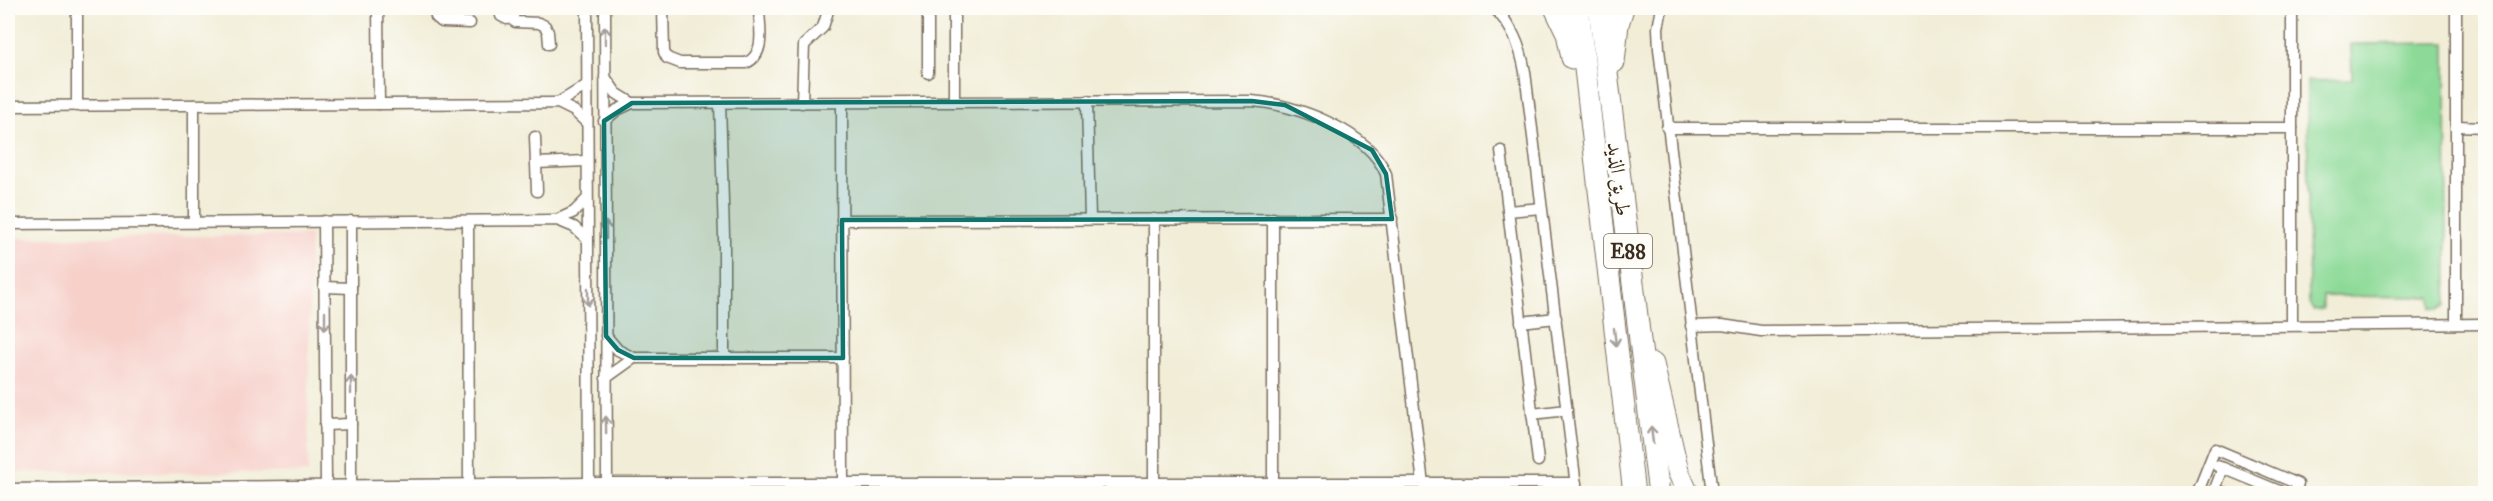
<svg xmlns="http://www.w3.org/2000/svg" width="2493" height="501" font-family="'IM FELL Great Primer',Amiri,serif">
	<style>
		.built { fill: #f7d0ca }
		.green { fill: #8dda98; stroke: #64825b; stroke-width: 1.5 }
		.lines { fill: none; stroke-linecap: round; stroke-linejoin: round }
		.street-casing { stroke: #7b6e5f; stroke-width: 13 }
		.highway-casing { stroke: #7b6e5f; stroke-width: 23 }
		.street { stroke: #fff; stroke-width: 10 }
		.highway { stroke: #fff; stroke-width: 21 }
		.oneway { stroke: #a79f9a }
		.marked { fill: #0f766e; fill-opacity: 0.2; stroke: #0f766e; stroke-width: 4.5; stroke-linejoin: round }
		.labels { text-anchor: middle; stroke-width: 6; stroke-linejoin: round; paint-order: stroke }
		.shield { fill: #fdfcf7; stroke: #75695f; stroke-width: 1.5 }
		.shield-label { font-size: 20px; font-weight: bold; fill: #3b2a1e }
		.street-label { font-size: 21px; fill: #3b2a1e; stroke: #fdfcf7 }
	</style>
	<rect width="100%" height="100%" fill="#fdfcf7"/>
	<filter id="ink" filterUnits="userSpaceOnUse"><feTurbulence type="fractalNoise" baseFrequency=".0167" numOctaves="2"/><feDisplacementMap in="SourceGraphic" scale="12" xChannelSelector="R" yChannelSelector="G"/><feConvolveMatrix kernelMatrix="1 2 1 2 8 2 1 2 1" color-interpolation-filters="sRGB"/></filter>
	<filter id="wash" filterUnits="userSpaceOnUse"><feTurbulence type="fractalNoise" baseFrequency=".008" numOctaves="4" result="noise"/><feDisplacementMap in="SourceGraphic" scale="24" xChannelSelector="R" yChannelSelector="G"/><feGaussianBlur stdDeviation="1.35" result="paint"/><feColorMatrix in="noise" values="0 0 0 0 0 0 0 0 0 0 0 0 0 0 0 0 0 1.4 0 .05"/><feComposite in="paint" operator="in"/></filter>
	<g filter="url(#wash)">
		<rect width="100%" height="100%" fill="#f1edd7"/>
		<!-- built -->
		<path class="built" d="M310 235 308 473 13 472 8 465V244L16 238Z"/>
		<!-- green -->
		<path class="green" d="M2446 43 2447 305 2440 309 2431 308V297L2323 296V309L2313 310 2309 303 2307 81 2352 80 2351 44Z"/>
	</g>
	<g filter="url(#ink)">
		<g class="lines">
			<defs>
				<g id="street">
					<path d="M378 8 379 104"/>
					<path d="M435 8 436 17 442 22 470 23"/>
					<path d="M500 8 501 16 507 19 513 16 516 8"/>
					<path d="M587 8 589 483"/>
					<path d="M605 8 607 483"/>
					<path d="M663 8 664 52 667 58 680 63H746C767 54 759 26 759 8"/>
					<path d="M928 8V73"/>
					<path d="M954 8V102"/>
					<path d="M1494 8C1512 25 1521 48 1525 72L1577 494"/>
					<path d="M1662 8 1658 28 1659 49 1712 494"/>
					<path d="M2292 8V325"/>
					<path d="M2456 8V324"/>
					<path d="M511 18 515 22 539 23 545 26 548 32 549 44"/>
					<path d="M605 77 616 93 632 103"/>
					<path d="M1087 101 1090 219"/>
					<path d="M558 103 587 85"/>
					<path d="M720 103 724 236V358"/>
					<path d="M802 103 804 45 823 27 829 8"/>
					<path d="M842 104 843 485"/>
					<path d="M194 105V221"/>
					<path d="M8 106 558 103 574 111 587 123"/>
					<path d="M77 106V8"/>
					<path d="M604 121 617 110 632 103 1252 101C1295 104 1369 131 1386 174L1423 484"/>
					<path d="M2456 126 2486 127"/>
					<path d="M1667 128H2292"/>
					<path d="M535 137 537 191"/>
					<path d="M1501 151 1538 461"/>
					<path d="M536 163 587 161"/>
					<path d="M1508 211 1541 208"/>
					<path d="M1154 219V484"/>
					<path d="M557 220 574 212 587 199"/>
					<path d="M842 220 1392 219"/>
					<path d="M324 221 326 485"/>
					<path d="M351 221V485"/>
					<path d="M468 221 469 485"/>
					<path d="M8 224 557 220 574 227 587 239"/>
					<path d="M324 287 351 288"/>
					<path d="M1521 322 1556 318"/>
					<path d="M1691 326 1722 325 1761 331 2486 324"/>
					<path d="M606 336 618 350 634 358H843"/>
					<path d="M606 378 634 358"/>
					<path d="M1532 414 1567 410"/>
					<path d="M325 425 351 424"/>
					<path d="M2217 466 2223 468 2215 489 2227 494"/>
					<path d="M2223 468 2279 491 2278 494"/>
					<path d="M1273 484V218"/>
					<path d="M8 489 589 483H1576"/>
					<path d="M2197 494 2215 449 2298 484 2294 494"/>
				</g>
				<g id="highway">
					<path d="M1555 8 1567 33 1572 58"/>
					<path d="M1578 8 1634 494"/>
					<path d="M1599 8 1659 494"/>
					<path d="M1614 62 1618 24 1623 8"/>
					<path d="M1653 364 1678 471 1688 494"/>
				</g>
			</defs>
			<!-- street casing -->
			<use href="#street" class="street-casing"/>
			<!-- highway casing -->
			<use href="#highway" class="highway-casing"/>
			<!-- street -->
			<use href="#street" class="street"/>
			<!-- highway -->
			<use href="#highway" class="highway"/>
		</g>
		<!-- one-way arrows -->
		<defs><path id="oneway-shaft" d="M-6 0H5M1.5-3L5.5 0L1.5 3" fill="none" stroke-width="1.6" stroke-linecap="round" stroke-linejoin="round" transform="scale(1.5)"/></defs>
		<g class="oneway">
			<use href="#oneway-shaft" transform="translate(605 35) rotate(-90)"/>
			<use href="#oneway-shaft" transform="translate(606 230) rotate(-91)"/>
			<use href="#oneway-shaft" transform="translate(588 297) rotate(90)"/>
			<use href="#oneway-shaft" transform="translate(325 321) rotate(90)"/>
			<use href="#oneway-shaft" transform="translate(1615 337) rotate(83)"/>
			<use href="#oneway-shaft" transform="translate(351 385) rotate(-90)"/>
			<use href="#oneway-shaft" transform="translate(606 425) rotate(-91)"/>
			<use href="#oneway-shaft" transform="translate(1652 435) rotate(-97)"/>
		</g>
	</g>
	<!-- marked area -->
	<path class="marked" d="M1252 101 1285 105 1372 150 1386 174 1392 219 842 220 843 358H634L618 350 606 336 604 121 632 103Z"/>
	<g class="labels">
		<!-- shield labels -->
		<rect class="shield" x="1604" y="234" width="48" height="34" rx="4.5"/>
		<g class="shield-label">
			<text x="1628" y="258">E88</text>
		</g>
		<!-- street labels -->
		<g class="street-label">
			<text transform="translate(1619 179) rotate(83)" y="7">طريق الذيد</text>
		</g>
	</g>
	<!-- margin -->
	<rect width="2493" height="501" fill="none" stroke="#fdfcf7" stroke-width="30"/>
</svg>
